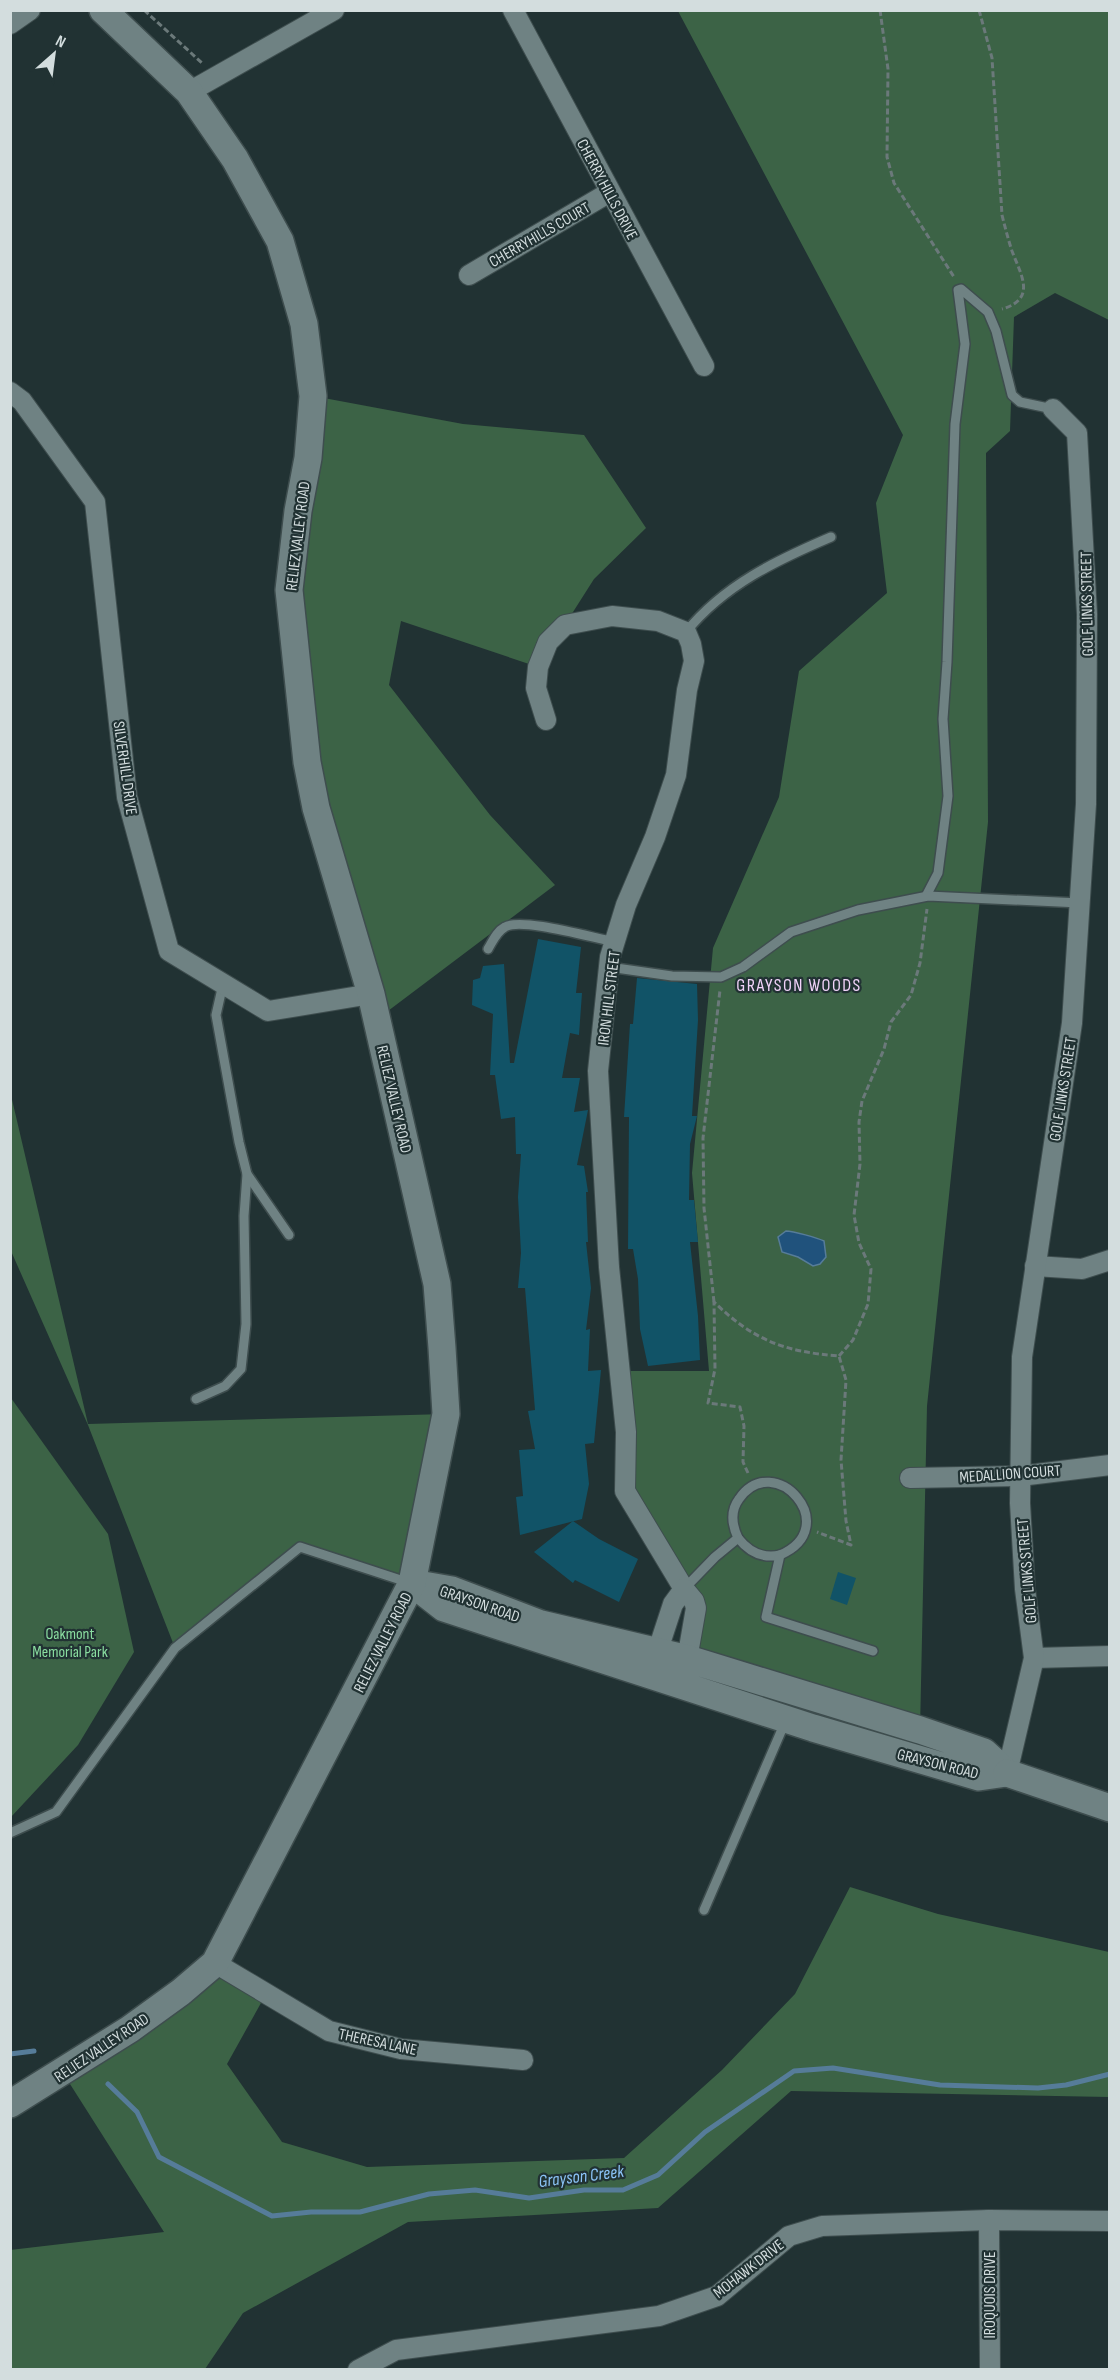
<svg xmlns="http://www.w3.org/2000/svg" width="1120" height="2380" font-family="'Sofia Sans Condensed',sans-serif">
	<style>
		.green { fill: #3c6346 }
		.water { fill: #20527c; stroke: #567c99; stroke-width: 1.5 }
		.lines { fill: none; stroke-linecap: round; stroke-linejoin: round }
		.stream { stroke: #567c99; stroke-width: 5 }
		.building { fill: #115367 }
		.lane-casing { stroke: #3e4d4e; stroke-width: 12 }
		.street-casing { stroke: #3e4d4e; stroke-width: 22 }
		.secondary-casing { stroke: #3e4d4e; stroke-width: 30 }
		.path { stroke: #6b797a; stroke-width: 3; stroke-dasharray: 6 3; stroke-linecap: butt }
		.lane { stroke: #6f8283; stroke-width: 9 }
		.street { stroke: #6f8283; stroke-width: 20 }
		.secondary { stroke: #6f8283; stroke-width: 27 }
		.labels { text-anchor: middle; stroke-width: 4.5; stroke-linejoin: round; paint-order: stroke }
		.street-label { font-size: 16px; fill: #d3ddde; stroke: #213233 }
		.park-label { font-size: 16px; fill: #8adda0; stroke: #213233 }
		.neighbourhood-label { font-size: 18px; letter-spacing: 1.5px; fill: #f1d3f9; stroke: #213233 }
		.water-label { font-size: 18px; font-style: italic; fill: #8cc4f8; stroke: #213233 }
	</style>
	<rect width="100%" height="100%" fill="#213233"/>
	<!-- green -->
	<g class="green">
		<path d="M678 11H1109V320L1055 293 1014 317 1010 431 986 453 988 822 927 1406 920 1730 689 1659 698 1605 625 1491 620 1371H709L692 1173 713 948 779 797 799 671 887 593 876 503 903 435Z"/>
		<path d="M313 396 463 424 584 435 646 528 594 579 538 667 401 621 389 685 490 815 555 885 376 1020 307 762 298 511Z"/>
		<path d="M10 1091 88 1424 446 1414 412 1583 300 1547 175 1648 88 1425 11 1251Z"/>
		<path d="M11 1398 108 1534 134 1652 78 1745 11 1817Z"/>
		<path d="M850 1887 938 1914 1109 1952V2097L791 2091 658 2208 408 2222 243 2313 205 2369H11L10 2250 164 2232 63 2073 215 1963 266 1994 227 2064 282 2142 367 2167 624 2158 722 2070 795 1994Z"/>
	</g>
	<!-- water -->
	<path class="water" d="M786 1231C793 1231 818 1238 824 1241L826 1257 820 1264 813 1266 798 1257 782 1252 778 1237Z"/>
	<g class="lines">
		<!-- stream -->
		<g class="stream">
			<path d="M10 2054 34 2051"/>
			<path d="M108 2084 137 2112 159 2157 272 2216 311 2212H360L429 2194 475 2190 529 2198 584 2190H623L658 2175 705 2132 794 2071 833 2068 940 2085 1038 2088 1066 2085 1110 2074"/>
		</g>
	</g>
	<!-- building -->
	<g class="building">
		<path d="M538 939 581 947 576 993H582L579 1035 570 1033 562 1078H580L574 1112 588 1110 577 1165 584 1166 588 1192H586L588 1242H586L591 1288 586 1330 590 1329 588 1371 601 1370 594 1443 585 1444 589 1484 582 1519 520 1535 516 1497 523 1496 519 1450 535 1449 528 1411 535 1410 525 1288H518L521 1253 518 1197 521 1154H516L515 1117 501 1119 495 1075H490L493 1014 472 1005 473 980 480 978 483 966 504 964 510 1063H514Z"/>
		<path d="M637 978 697 984 698 1020 692 1116H697L690 1144 689 1200H694L698 1242H690L698 1316 700 1360 648 1366 640 1329 638 1279 633 1249H628L629 1117H624L630 1024H633Z"/>
		<path d="M573 1521 599 1539 638 1559 619 1602 575 1580 573 1583 534 1552Z"/>
		<path d="M838 1572 856 1578 847 1605 830 1599Z"/>
	</g>
	<g class="lines">
		<defs>
			<g id="lane">
				<path d="M686 632C724 585 777 560 831 537"/>
				<path d="M926 896 938 873 948 796 943 719 947 662 955 424 965 344 958 290 961 289 988 312 996 331 1012 395 1020 402 1053 409"/>
				<path d="M488 949C493 941 496 932 505 927 521 917 593 938 615 942"/>
				<path d="M609 967 672 976 721 977 743 967 791 932 858 910 928 896 1080 903"/>
				<path d="M247 1174 289 1235"/>
				<path d="M196 1399 225 1386 241 1369 246 1324 244 1216 247 1174 239 1142 216 1015 223 984"/>
				<path d="M738 1538C749 1552 762 1559 780 1555"/>
				<path d="M684 1589 715 1557 738 1538C732 1525 730 1511 739 1499 774 1448 845 1527 780 1555L766 1617 873 1651"/>
				<path d="M10 1833 56 1812 175 1648 300 1547 410 1583"/>
				<path d="M704 1910 786 1720"/>
			</g>
			<g id="street">
				<path d="M513 10 704 366"/>
				<path d="M10 24 30 10"/>
				<path d="M189 92 334 10"/>
				<path d="M469 275 610 192"/>
				<path d="M10 392 22 401 95 502 127 797 169 951 268 1011 371 994"/>
				<path d="M546 720 536 688 538 667 548 642 565 625 612 616 658 621 686 632 691 644 694 661 687 690 676 775 655 837 626 905 610 957 598 1071 609 1267 626 1432 625 1491 684 1589"/>
				<path d="M1035 1266 1082 1269 1110 1260"/>
				<path d="M910 1478 1020 1476 1110 1465"/>
				<path d="M1034 1658 1110 1656"/>
				<path d="M653 1665 673 1604 684 1589 694 1601 696 1608 685 1671"/>
				<path d="M1007 1773 1034 1658 1025 1589 1020 1503 1022 1357 1072 1023 1086 804 1087 614 1077 433 1053 409"/>
				<path d="M215 1963 329 2031 401 2049 523 2060"/>
				<path d="M989 2220 990 2370"/>
				<path d="M358 2370 396 2350 659 2316 717 2296 789 2236 822 2226 989 2220 1110 2221"/>
			</g>
			<g id="secondary">
				<path d="M412 1583 452 1590 541 1624 688 1659 920 1730 984 1752 1007 1773 979 1777 813 1728 444 1608Z"/>
				<path d="M1007 1773 1110 1808"/>
				<path d="M10 2104 130 2029 181 1992 215 1963 412 1583 446 1414 442 1348 437 1284 371 994 316 808 307 762 289 590 298 511 308 458 313 396 304 324 280 241 235 159 189 92 103 10"/>
			</g>
		</defs>
		<!-- lane casing -->
		<use href="#lane" class="lane-casing"/>
		<!-- street casing -->
		<use href="#street" class="street-casing"/>
		<!-- secondary casing -->
		<use href="#secondary" class="secondary-casing"/>
		<!-- path -->
		<g class="path">
			<path d="M144 10 202 63"/>
			<path d="M880 10 888 69 887 157 894 183 954 277"/>
			<path d="M979 10 992 58 1002 215C1005 227 1008 239 1012 251 1021 275 1037 299 1002 309"/>
			<path d="M714 1302 704 1208 703 1138 720 990"/>
			<path d="M839 1356 853 1340 868 1304 871 1269 859 1243 854 1215 860 1164 859 1122 862 1101 884 1049 891 1022 911 995 920 963 927 909"/>
			<path d="M748 1473 743 1462 744 1426 740 1407 708 1403 715 1369 714 1302C753 1340 785 1352 839 1356L846 1380 841 1460 846 1521 851 1545 817 1532"/>
		</g>
		<!-- lane -->
		<use href="#lane" class="lane"/>
		<!-- street -->
		<use href="#street" class="street"/>
		<!-- secondary -->
		<use href="#secondary" class="secondary"/>
	</g>
	<g class="labels">
		<!-- street labels -->
		<g class="street-label">
			<text transform="translate(608 189) rotate(62)" y="6">CHERRY HILLS DRIVE</text>
			<text transform="translate(539 234) rotate(-30)" y="6">CHERRYHILLS COURT</text>
			<text transform="translate(297 536) rotate(-83)" y="6">RELIEZ VALLEY ROAD</text>
			<text transform="translate(1086 604) rotate(-91)" y="6">GOLF LINKS STREET</text>
			<text transform="translate(126 768) rotate(82)" y="6">SILVERHILL DRIVE</text>
			<text transform="translate(608 998) rotate(-83)" y="6">IRON HILL STREET</text>
			<text transform="translate(1062 1089) rotate(-81)" y="6">GOLF LINKS STREET</text>
			<text transform="translate(395 1099) rotate(77)" y="6">RELIEZ VALLEY ROAD</text>
			<text transform="translate(1010 1473) rotate(-4)" y="6">MEDALLION COURT</text>
			<text transform="translate(1026 1571) rotate(-95)" y="6">GOLF LINKS STREET</text>
			<text transform="translate(480 1603) rotate(19)" y="6">GRAYSON ROAD</text>
			<text transform="translate(382 1642) rotate(-63)" y="6">RELIEZ VALLEY ROAD</text>
			<text transform="translate(938 1763) rotate(14)" y="6">GRAYSON ROAD</text>
			<text transform="translate(378 2041) rotate(12)" y="6">THERESA LANE</text>
			<text transform="translate(101 2047) rotate(-34)" y="6">RELIEZ VALLEY ROAD</text>
			<text transform="translate(748 2268) rotate(-38)" y="6">MOHAWK DRIVE</text>
			<text transform="translate(989 2295) rotate(-90)" y="6">IROQUOIS DRIVE</text>
		</g>
		<!-- park labels -->
		<g class="park-label">
			<text x="70" y="1639">Oakmont<tspan x="70" dy="18">Memorial Park</tspan></text>
		</g>
		<!-- neighbourhood labels -->
		<g class="neighbourhood-label">
			<text x="799" y="991">GRAYSON WOODS</text>
		</g>
		<!-- water labels -->
		<g class="water-label">
			<text transform="translate(581 2176) rotate(-7)" y="6">Grayson Creek</text>
		</g>
	</g>
	<!-- border -->
	<rect width="1120" height="2380" fill="none" stroke="#d3ddde" stroke-width="24"/>
	<!-- north arrow -->
	<g transform="translate(54 54) rotate(28)" stroke="#213233" stroke-width="4.5" paint-order="stroke">
	<path d="M0-4.5L10 22L0 15L-10 22Z" fill="#d3ddde"/>
	<text y="-9" font-size="16" font-weight="bold" text-anchor="middle" fill="#d3ddde">N</text>
	</g>
</svg>
